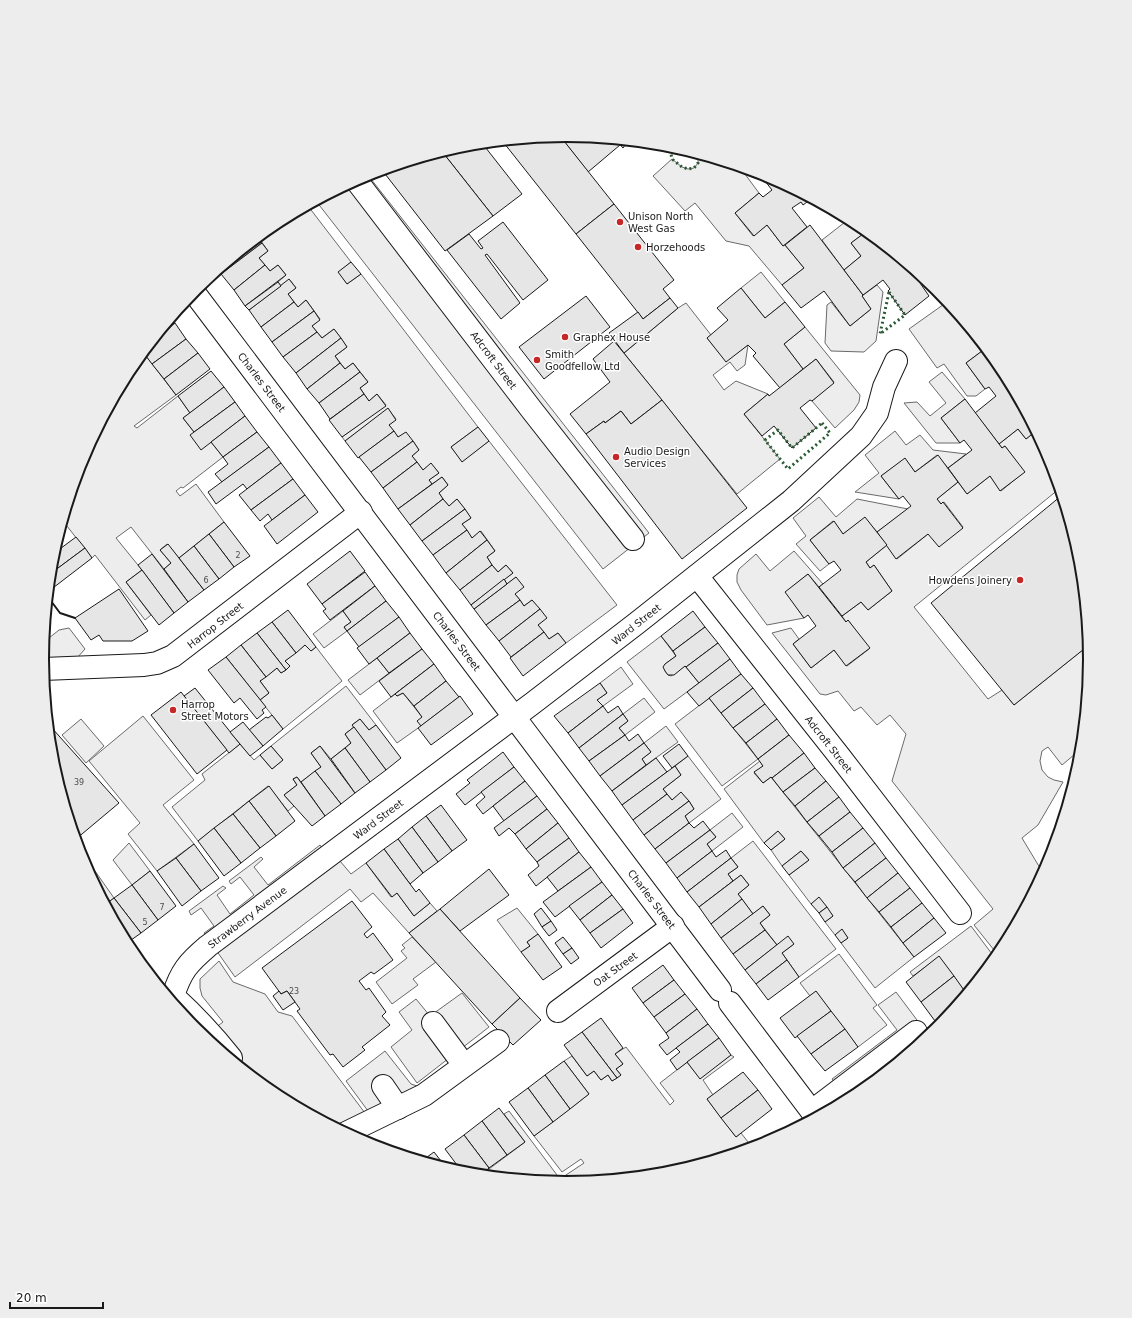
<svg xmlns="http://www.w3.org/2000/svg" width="1132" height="1318" font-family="'DejaVu Sans',sans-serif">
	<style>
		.built { fill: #ededed; stroke: #6a6a6a }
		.building { fill: #e6e6e6; stroke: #1a1a1a }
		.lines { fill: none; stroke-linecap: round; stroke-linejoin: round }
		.minor-casing { stroke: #1a1a1a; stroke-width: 24 }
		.minor { stroke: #fff; stroke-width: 22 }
		.hedge { stroke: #2b5a34; stroke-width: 3; stroke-dasharray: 2 3; stroke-linecap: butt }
		.wall { stroke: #1a1a1a; stroke-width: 2 }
		.poi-dot { fill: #c62828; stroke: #fff; stroke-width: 1.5 }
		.labels { text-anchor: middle; stroke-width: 3; stroke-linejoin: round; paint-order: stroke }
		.number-label { font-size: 8px; fill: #4d4d4d }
		.poi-label { font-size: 10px; fill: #1a1a1a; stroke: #fff; text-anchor: start }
		.street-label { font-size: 10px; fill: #1a1a1a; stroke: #fff }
		.rim { fill: none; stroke: #1a1a1a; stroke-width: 2 }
	</style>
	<rect width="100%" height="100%" fill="#fff"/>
	<!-- built -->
	<g class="built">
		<path d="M696 153 739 166 759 193 735 213 753 236 767 225 783 246 785 245 804 268 782 285 749 246 726 241 695 203 685 211 653 176 672 159 682 167 688 169 694 168 698 163V155Z"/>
		<path d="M367 174 649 533 603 569 316 201Z"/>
		<path d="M308 206 351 262 339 272 347 284 361 274 478 427 451 447 462 461 489 441 617 605 566 643 558 633 549 639 538 625 546 618 532 600 524 606 520 600 515 594 516 577 507 584 504 579 513 573 506 565 498 572 492 565 487 557 495 551 481 531 472 538 462 524 471 518 457 499 449 506 443 499 439 493 448 485 442 477 432 484 429 480 439 473 431 464 423 470 412 456 419 450 413 441 398 437 389 425 396 419 388 409 345 441 342 437 386 405 377 394 369 401 360 388 368 382 353 363 345 369 335 356 347 347 334 329 322 338 312 326 320 319 306 300 298 307 288 294 296 288 290 280 281 286 278 282 286 275 278 265 270 271 259 258 268 251 258 237 275 223Z"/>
		<path d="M849 219 857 223 867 231 851 243 861 256 844 270 822 240Z"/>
		<path d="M761 272 785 302 765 318 741 288Z"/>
		<path d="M877 285 883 292 876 341 864 352 831 351 825 343 827 305 831 302 850 326 871 309 862 296Z"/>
		<path d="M947 302 986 348 966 363 985 389 976 396H967L944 364 937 368 909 329Z"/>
		<path d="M686 303 711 335 707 338 726 361 748 345 745 365 737 371 730 362 713 375 724 390 736 381 768 394 744 414 780 459 737 494 624 353 678 308Z"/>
		<path d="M805 327 860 395 859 402 854 410 835 428 812 401 834 382 816 359 803 369 784 344Z"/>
		<path d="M143 352 176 395 134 426 137 428 178 396 190 413 183 418 194 432 211 442 223 457 183 488 181 487 176 491 180 496 196 484 224 522 179 558 167 544 160 550 171 563 164 569 131 527 116 538 142 570 126 582 151 615 145 620 95 555 92 558 63 521 82 458 119 389 127 383 124 380 130 368Z"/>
		<path d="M942 372 965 399 941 418 960 443H936L904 403 917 402 930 416 946 403 929 382Z"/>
		<path d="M1018 429 1026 439 1036 431 1050 459 1059 489 914 607 988 699 1002 690 1014 705 1089 645 1090 659 1081 749 1062 765 1048 747 1042 751 1040 761 1042 770 1048 777 1054 780 1063 782 1038 825 1022 838 1043 873 1002 950 998 955 974 925 993 909 892 781 906 734 890 715 877 725 861 707 854 711 838 691 826 695 820 694 772 633 791 628 799 639 793 644 811 668 834 650 847 666 869 649 848 620 846 622 842 616 861 602 868 610 892 591 874 565 870 568 866 562 887 545 897 559 928 534 963 527 944 502 941 504 937 499 958 482 967 494 990 476 1001 491 1024 472 1005 446 1002 448 999 444Z"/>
		<path d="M895 431 906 445 920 435 933 450 966 454 948 468 937 455 915 472 905 459 881 476 899 499 855 492 879 473 865 455Z"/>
		<path d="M819 497 836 517 857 499 908 509 877 532 865 518 843 534 833 521 810 540 829 564 820 571 796 544 806 536 793 518Z"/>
		<path d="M794 551 823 584 819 587 808 574 786 592 804 618 767 625 741 590 737 582V575L739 569 756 554 770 571Z"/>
		<path d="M343 611 351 622 344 627 347 631 324 648 313 634Z"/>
		<path d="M69 628 85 649 68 668 42 659 44 642 59 630Z"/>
		<path d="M661 636 676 656 665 664 664 667 665 671 668 675 671 676 685 666 699 683 664 709 627 662Z"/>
		<path d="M305 645 311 651 316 647 342 681 283 729 260 700 269 693 260 681 277 668 281 673 286 670 290 666 285 661Z"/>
		<path d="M377 658 389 673 360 695 348 680Z"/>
		<path d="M621 667 633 684 603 706 597 700 607 693 600 683Z"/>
		<path d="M346 686 376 725 369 730 360 719 352 725 354 727 345 734 351 743 331 759 320 746 311 753 321 767 301 782 297 777 293 779 297 785 284 795 294 806 288 811 268 786 198 841 172 807 205 780 202 774 240 744 254 760 260 755 272 769 283 760 271 746Z"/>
		<path d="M403 693 422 717 421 726 397 743 373 711 395 694 397 696Z"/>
		<path d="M644 698 655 712 625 735 619 728 628 721 623 714Z"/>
		<path d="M709 698 758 759 722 786 675 724Z"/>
		<path d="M143 716 194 780 163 805 194 844 157 871 128 834 140 823 89 761Z"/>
		<path d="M81 719 104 746 86 763 62 735Z"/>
		<path d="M666 726 678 742 646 765 642 759 651 752 644 743Z"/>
		<path d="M688 756 721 799 689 823 685 816 694 809 689 801 681 793 672 800 663 789 681 775 675 766Z"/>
		<path d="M760 761 763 766 754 773 763 783 771 777 914 957 875 988 841 943 848 938 842 930 835 935 825 922 833 916 819 898 811 904 789 875 809 860 801 851 782 866 771 850 785 839 778 831 764 843 724 789Z"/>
		<path d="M732 813 743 827 712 851 707 844 716 837 710 830Z"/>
		<path d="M753 841 836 949 799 977 782 953 794 944 777 945 760 923 770 915 763 906 753 914 738 894 749 885 741 875 733 881 728 874 738 867 731 858Z"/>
		<path d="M129 843 150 871 132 885 113 860Z"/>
		<path d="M320 845 334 865 340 861 351 874 366 863 391 897 397 893 414 916 430 903 437 911 409 933 373 893 361 902 350 889 235 977 204 933 214 926 201 908 191 915 189 911 223 886 226 888 217 895 230 914 254 895 240 877 231 884 229 881 261 857 263 859 254 867 268 885Z"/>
		<path d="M95 871 114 898 106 904 90 875Z"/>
		<path d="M517 908 538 934 527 942 530 946 521 952 497 920Z"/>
		<path d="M971 926 995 958 966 993 939 957 913 976 910 972Z"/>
		<path d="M412 937 436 962 413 979 418 985 392 1004 376 982 407 958 401 951 405 948 402 945Z"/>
		<path d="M839 954 877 1005 873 1008 887 1025 858 1047 816 992 810 996 800 983Z"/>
		<path d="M219 961 233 982 265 994 278 1012 292 1016 371 1121 346 1133 275 1095 230 1058 210 1032 223 1022 202 996 200 988V979Z"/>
		<path d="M896 992 929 1036 857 1095 848 1100 832 1079 897 1030 878 1005Z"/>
		<path d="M462 993 489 1027 417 1083 391 1047 412 1030 399 1012 416 999 430 1016Z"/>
		<path d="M626 1047 670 1105 674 1101 660 1083 687 1062 700 1078 731 1055 734 1057 703 1080 713 1095 707 1099 736 1137 741 1133 752 1147 668 1173 566 1183 481 1175 525 1142 504 1114 509 1111 560 1179 584 1163 581 1159 562 1172 534 1136 589 1094 564 1061 572 1056 587 1076 594 1071 601 1080 608 1075 612 1081 621 1075 616 1069 623 1064 615 1054Z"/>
		<path d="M385 1051 411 1084 417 1086 368 1111 346 1081Z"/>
	</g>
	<!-- building -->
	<g class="building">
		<path d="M566 135 616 140 620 145 588 172 560 136Z"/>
		<path d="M560 136 614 204 576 234 504 143 507 141Z"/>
		<path d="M616 140 628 141 623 148Z"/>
		<path d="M482 143 522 194 493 216 444 154 450 149 464 145Z"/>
		<path d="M450 149 444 154 493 216 445 251 382 170Z"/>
		<path d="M758 172 767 175 811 199 803 205 801 202 792 208 807 227 783 246 767 225 754 236 735 213 759 193 763 197 772 190Z"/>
		<path d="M614 204 674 280 663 289 670 298 643 319 576 234Z"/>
		<path d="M503 222 548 280 523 300 487 254 485 255 520 303 501 319 447 250 469 234 481 249 483 248 478 241Z"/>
		<path d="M810 225 863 295 862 296 871 309 850 326 824 291 801 308 782 285 804 268 785 245Z"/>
		<path d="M867 231 925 279 920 283 929 296 905 315 888 291 890 289 883 280 863 295 844 270 861 256 851 243Z"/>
		<path d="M258 237 262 243 221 274 218 270Z"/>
		<path d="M262 243 268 251 259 258 265 265 234 290 221 274Z"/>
		<path d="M351 262 361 274 347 284 338 272Z"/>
		<path d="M265 265 270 271 278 265 286 275 245 306 234 290Z"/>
		<path d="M289 279 296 288 288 294 294 302 261 327 249 310Z"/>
		<path d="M278 282 281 286 249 310 245 306Z"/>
		<path d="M741 288 765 318 785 302 805 327 784 344 803 369 780 388 753 356 756 353 748 345 726 362 707 338 728 320 717 308Z"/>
		<path d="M586 296 610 327 544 379 519 347Z"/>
		<path d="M670 298 678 308 624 353 609 333 638 312 643 319Z"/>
		<path d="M306 300 314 311 272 342 261 327 294 302 298 307Z"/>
		<path d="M314 311 320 320 312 326 317 332 283 357 272 342Z"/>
		<path d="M171 318 175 323 154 340Z"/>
		<path d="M175 323 186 339 152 364 143 352 154 340Z"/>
		<path d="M334 329 341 338 296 373 283 357 317 332 322 338Z"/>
		<path d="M341 338 347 347 335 356 340 363 307 389 296 373Z"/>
		<path d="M186 339 198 353 164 379 152 364Z"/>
		<path d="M614 341 662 400 631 424 621 411 605 423 604 421 586 434 570 414 610 382 593 359Z"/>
		<path d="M986 348 1002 368 1036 431 1026 439 1018 429 999 444 975 413 996 396 989 387 985 389 966 363Z"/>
		<path d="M198 353 210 369 176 395 164 379Z"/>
		<path d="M816 359 834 383 812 401 810 400 800 408 816 428 792 448 774 426 762 436 744 414 768 394 769 396Z"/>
		<path d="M340 363 345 369 353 363 360 372 319 403 307 389Z"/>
		<path d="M211 371 224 387 190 413 178 396Z"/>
		<path d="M360 372 368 382 360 388 364 394 330 419 319 403Z"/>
		<path d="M224 387 235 402 194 432 183 418Z"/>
		<path d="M364 394 369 401 377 394 386 406 342 437 329 420Z"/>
		<path d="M965 399 999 444 1002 448 1005 446 1025 472 1000 491 990 476 967 494 948 468 972 450 964 440 960 443 941 418Z"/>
		<path d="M662 400 747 508 682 559 586 434 604 421 605 423 621 411 631 424Z"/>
		<path d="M235 402 245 416 201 450 190 435Z"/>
		<path d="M388 408 396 420 389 425 394 431 358 458 345 441Z"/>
		<path d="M245 416 257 432 223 457 211 442Z"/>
		<path d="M478 427 489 441 462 462 451 447Z"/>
		<path d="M394 431 398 437 406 432 413 441 371 472 359 457Z"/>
		<path d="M257 432 269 447 222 482 215 474 228 464 223 457Z"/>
		<path d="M413 441 419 450 412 456 417 462 383 488 371 472Z"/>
		<path d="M269 447 281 463 247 489 243 484 216 504 208 492Z"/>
		<path d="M938 455 958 482 937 499 941 504 943 502 963 528 939 547 928 534 896 559 877 532 911 506 903 496 899 499 881 476 905 458 915 472Z"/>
		<path d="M417 462 423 470 431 463 439 473 429 480 432 484 398 509 383 488Z"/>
		<path d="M281 463 293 479 251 510 239 495Z"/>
		<path d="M442 477 448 485 439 493 443 499 410 525 398 509Z"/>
		<path d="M293 479 305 495 272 520 268 514 260 521 251 510Z"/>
		<path d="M305 495 318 512 277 544 264 526Z"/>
		<path d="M1061 496 1080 557 1089 645 1014 705 931 603Z"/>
		<path d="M443 499 449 506 457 499 465 509 422 541 410 525Z"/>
		<path d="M465 509 471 518 462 524 467 530 433 555 422 541Z"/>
		<path d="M865 517 887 545 866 562 870 568 874 565 892 591 868 610 861 602 842 616 819 587 841 570 834 561 829 564 810 540 834 521 843 534Z"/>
		<path d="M224 522 250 556 234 567 209 534Z"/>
		<path d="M467 530 472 538 480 531 487 540 446 573 433 555Z"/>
		<path d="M209 534 234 567 219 579 194 546Z"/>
		<path d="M76 537 85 548 50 574 53 554Z"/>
		<path d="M487 540 495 551 487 557 492 565 460 590 446 573Z"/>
		<path d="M168 544 204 590 188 602 164 569 171 563 160 550Z"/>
		<path d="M194 546 219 579 204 590 179 558Z"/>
		<path d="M85 548 92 558 49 591 50 574Z"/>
		<path d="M350 551 365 571 322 604 307 584Z"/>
		<path d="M152 554 188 602 174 613 138 565Z"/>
		<path d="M492 565 498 572 506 565 513 573 471 605 460 590Z"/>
		<path d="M142 570 174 613 159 625 126 582Z"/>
		<path d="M365 572 375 586 330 620 323 611 326 609 322 604Z"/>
		<path d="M808 574 846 622 848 620 870 648 846 666 834 650 811 668 793 644 816 626 808 615 804 618 785 592Z"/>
		<path d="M516 577 524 587 515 594 520 600 486 625 474 609Z"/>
		<path d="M504 579 507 584 474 609 471 605Z"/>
		<path d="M375 586 386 601 347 631 344 627 351 622 343 611Z"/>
		<path d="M119 589 148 631 132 641H103L99 635 91 640 75 618Z"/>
		<path d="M520 600 524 606 532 600 540 609 499 641 486 625Z"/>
		<path d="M386 601 399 617 359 647 347 631Z"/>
		<path d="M540 609 547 618 538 625 544 632 511 657 499 641Z"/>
		<path d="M288 610 316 647 311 651 305 645 296 653 272 622Z"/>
		<path d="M693 611 705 627 673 651 661 636Z"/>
		<path d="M399 617 410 633 369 664 357 648Z"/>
		<path d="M272 622 296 653 285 661 290 666 286 670 257 633Z"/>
		<path d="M705 627 718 643 686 667 685 666 674 675H668L665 671 663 667 665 664 676 656 673 651Z"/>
		<path d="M544 632 549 639 558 633 566 643 523 676 510 658Z"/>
		<path d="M257 633 286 670 281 673 277 668 266 677 241 645Z"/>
		<path d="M410 633 422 649 389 673 377 658Z"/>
		<path d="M718 643 730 659 699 683 686 667Z"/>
		<path d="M241 645 266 677 260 681 269 693 260 700 226 657Z"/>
		<path d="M422 649 434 664 391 697 379 681Z"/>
		<path d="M226 657 266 707 262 710 264 713 257 719 240 698 234 703 208 670Z"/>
		<path d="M730 659 741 674 699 706 687 692Z"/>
		<path d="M434 664 446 681 414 706 403 693 397 696 395 694Z"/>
		<path d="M741 674 753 688 721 713 709 698Z"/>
		<path d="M446 681 459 697 421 726 417 721 422 717 414 706Z"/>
		<path d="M600 683 607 693 597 700 603 706 568 733 554 716Z"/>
		<path d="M195 688 240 744 229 753 184 696Z"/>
		<path d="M753 688 765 704 733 728 721 713Z"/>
		<path d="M181 692 227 750 197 774 151 715Z"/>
		<path d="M460 696 473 714 431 745 418 728Z"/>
		<path d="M765 704 777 719 746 743 733 728Z"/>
		<path d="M603 706 608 713 618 706 623 714 579 748 568 733Z"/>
		<path d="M623 714 628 721 619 728 625 735 589 761 579 748Z"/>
		<path d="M272 715 283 729 263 746 249 730 266 717 268 718Z"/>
		<path d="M360 719 369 730 376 725 401 758 386 770 352 725Z"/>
		<path d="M777 719 789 735 758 759 746 743Z"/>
		<path d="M243 722 263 746 250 756 230 732Z"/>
		<path d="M51 727 119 803 76 839 52 761 49 729Z"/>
		<path d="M354 727 386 770 370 782 345 748 351 743 345 734Z"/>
		<path d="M638 734 644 743 600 776 589 761 625 735 629 741Z"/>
		<path d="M789 735 804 753 772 778 771 777 763 783 754 772 763 766 758 759Z"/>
		<path d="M644 743 651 752 642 759 646 765 612 791 600 776Z"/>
		<path d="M679 744 688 756 672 768 663 756Z"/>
		<path d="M271 746 283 760 272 769 260 755Z"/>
		<path d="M320 746 355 793 341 804 315 771 321 767 311 753Z"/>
		<path d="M345 748 370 782 355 793 331 759Z"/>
		<path d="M503 752 514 767 465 805 456 794 470 783 467 780Z"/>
		<path d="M804 753 815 768 783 792 772 778Z"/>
		<path d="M656 758 667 772 622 805 612 791Z"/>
		<path d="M675 766 681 775 663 789 667 794 633 820 622 805Z"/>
		<path d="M514 767 525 781 483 814 476 805 485 797 481 792Z"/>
		<path d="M815 768 826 781 795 806 783 792Z"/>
		<path d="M315 771 341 804 325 816 301 782Z"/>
		<path d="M297 777 325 816 312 826 284 795 297 785 293 779Z"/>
		<path d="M525 781 537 796 504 821 493 806Z"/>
		<path d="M826 781 839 797 807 822 795 806Z"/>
		<path d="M269 786 295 821 276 836 249 801Z"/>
		<path d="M681 792 689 801 644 835 633 820 667 794 672 800Z"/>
		<path d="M537 796 547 809 515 834 509 828 499 836 494 828Z"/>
		<path d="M839 797 850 812 819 836 807 822Z"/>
		<path d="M249 801 276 836 260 848 233 814Z"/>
		<path d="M689 801 694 809 685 816 689 823 655 849 644 835Z"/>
		<path d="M441 805 467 840 452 851 426 816Z"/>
		<path d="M547 809 558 823 526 849 515 834Z"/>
		<path d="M850 812 863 828 832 852 819 836Z"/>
		<path d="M233 814 260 848 241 863 214 828Z"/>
		<path d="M426 816 452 851 438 862 412 827Z"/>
		<path d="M703 821 710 830 666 863 655 849 689 823 694 828Z"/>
		<path d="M558 823 569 838 537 862 526 849Z"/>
		<path d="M412 827 438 862 423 873 398 839Z"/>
		<path d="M214 828 241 863 224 876 198 841Z"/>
		<path d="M863 828 875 843 843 868 832 852Z"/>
		<path d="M710 830 716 837 707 844 712 851 677 878 666 863Z"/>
		<path d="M778 831 785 839 771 850 764 843Z"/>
		<path d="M569 838 579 852 536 886 528 875 539 866 537 862Z"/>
		<path d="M398 839 423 873 410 884 384 849Z"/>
		<path d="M875 843 886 858 855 882 843 868Z"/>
		<path d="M194 844 219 878 201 891 176 858Z"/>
		<path d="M384 849 416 892 419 889 430 903 414 916 397 893 392 897 366 863Z"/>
		<path d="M726 850 731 858 687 892 677 878 712 851 716 857Z"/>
		<path d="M801 851 809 860 789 875 782 866Z"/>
		<path d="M579 852 591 867 558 891 547 877Z"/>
		<path d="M176 858 201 891 182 906 157 871Z"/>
		<path d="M731 858 738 867 728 874 733 881 699 907 687 892Z"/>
		<path d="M886 858 898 873 867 898 855 882Z"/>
		<path d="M591 867 602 882 555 917 543 902Z"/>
		<path d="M489 869 509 895 460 931 440 909Z"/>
		<path d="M150 871 176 906 158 920 132 885Z"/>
		<path d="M898 873 910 888 879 912 867 898Z"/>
		<path d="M741 875 749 885 738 894 742 899 711 924 699 907Z"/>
		<path d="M602 882 612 895 580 920 569 906Z"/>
		<path d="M132 885 158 920 141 933 114 898Z"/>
		<path d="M910 888 922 903 891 927 879 912Z"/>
		<path d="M612 895 623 909 590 933 580 920Z"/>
		<path d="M819 897 827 907 819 913 811 904Z"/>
		<path d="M114 898 141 933 127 943 106 904Z"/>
		<path d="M742 899 753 914 721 938 711 924Z"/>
		<path d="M352 901 372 927 364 934 367 938 373 933 393 960 374 974 371 972 359 981 366 990 369 988 386 1012 382 1016 390 1025 362 1047 365 1050 343 1067 333 1054 330 1055 297 1011 300 1009 287 991 281 994 262 968Z"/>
		<path d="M922 903 934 918 903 943 891 927Z"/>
		<path d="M763 906 770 915 760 923 765 930 733 954 721 938Z"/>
		<path d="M827 907 833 916 825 922 819 913Z"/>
		<path d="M541 908 551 921 542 927 534 914Z"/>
		<path d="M440 909 520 998 492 1024 409 933Z"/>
		<path d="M623 909 633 923 601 948 590 933Z"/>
		<path d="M934 918 946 933 914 957 903 943Z"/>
		<path d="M551 921 557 930 549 936 542 927Z"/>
		<path d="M842 929 848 938 841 943 835 935Z"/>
		<path d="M765 930 777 945 745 970 733 954Z"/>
		<path d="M538 934 562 967 543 980 521 952 530 946 527 942Z"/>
		<path d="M788 936 794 944 782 953 787 960 756 984 745 970Z"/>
		<path d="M563 937 572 948 563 954 555 943Z"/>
		<path d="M572 948 579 958 571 964 563 954Z"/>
		<path d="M939 956 954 976 921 1002 906 982Z"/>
		<path d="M787 960 799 977 768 1000 756 984Z"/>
		<path d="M663 965 674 980 643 1003 632 988Z"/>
		<path d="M954 976 966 993 958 1003 935 1021 921 1002Z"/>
		<path d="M674 980 685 994 654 1017 643 1003Z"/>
		<path d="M279 991 281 994 287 991 295 1002 283 1010 273 996Z"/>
		<path d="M816 991 831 1011 795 1038 780 1018Z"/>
		<path d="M685 994 697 1009 666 1033 654 1017Z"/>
		<path d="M520 998 541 1020 513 1045 492 1024Z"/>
		<path d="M697 1009 708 1024 667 1055 659 1045 669 1038 666 1033Z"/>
		<path d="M831 1011 845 1029 811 1054 797 1036Z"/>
		<path d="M601 1018 623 1048 615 1054 623 1064 616 1069 621 1075 617 1078 582 1032Z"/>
		<path d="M708 1024 719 1038 677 1070 670 1060 680 1052 676 1048Z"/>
		<path d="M845 1029 858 1047 825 1071 811 1054Z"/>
		<path d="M582 1032 617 1078 612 1081 608 1075 601 1080 594 1071 587 1076 564 1045Z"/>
		<path d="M719 1038 731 1055 700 1079 687 1062Z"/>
		<path d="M564 1061 589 1094 570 1109 545 1075Z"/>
		<path d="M743 1072 758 1090 721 1118 707 1099Z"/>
		<path d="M545 1075 570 1109 553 1122 528 1088Z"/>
		<path d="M528 1088 553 1122 534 1136 509 1102Z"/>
		<path d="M758 1090 772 1109 736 1137 721 1118Z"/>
		<path d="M499 1108 525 1142 507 1155 482 1121Z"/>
		<path d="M482 1121 507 1155 489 1168 464 1135Z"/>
		<path d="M464 1135 489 1168 481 1175 463 1173 445 1149Z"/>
		<path d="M434 1152 441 1161 446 1167 423 1160Z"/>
	</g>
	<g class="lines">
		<defs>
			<g id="minor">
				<path d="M356 180 531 409 633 539"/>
				<path d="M193 291 720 990"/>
				<path d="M697 576 840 757 960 913"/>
				<path d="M43 669 144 665 157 663 173 656 361 512"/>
				<path d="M173 996C181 971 188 963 208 946L533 703 637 623 791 501 861 436 877 413 884 387 896 361"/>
				<path d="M169 997 173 996C195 1016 213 1035 231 1058"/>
				<path d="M730 1003 816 1117"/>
				<path d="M558 1011 673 926"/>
				<path d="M433 1023 464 1065"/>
				<path d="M383 1086 398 1108"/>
				<path d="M812 1111 916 1032"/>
				<path d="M346 1133 424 1095 498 1041"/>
			</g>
		</defs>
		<!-- minor casing -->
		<use href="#minor" class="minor-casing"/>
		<!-- minor -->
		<use href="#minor" class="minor"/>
		<!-- hedge -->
		<g class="hedge">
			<path d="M673 146 670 149 672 159 682 167 688 169 694 168 698 163V155L696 153"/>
			<path d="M889 292 905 315 880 334Z"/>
			<path d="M822 423 830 433 788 469 765 440 778 430 792 448Z"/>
		</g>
		<!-- wall -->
		<path class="wall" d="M48 597 60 613 75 618"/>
	</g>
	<!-- markers -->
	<g class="poi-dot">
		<circle cx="620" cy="222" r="4"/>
		<circle cx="638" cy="247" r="4"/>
		<circle cx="565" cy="337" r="4"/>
		<circle cx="537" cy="360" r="4"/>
		<circle cx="616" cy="457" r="4"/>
		<circle cx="1020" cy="580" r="4"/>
		<circle cx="173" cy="710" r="4"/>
	</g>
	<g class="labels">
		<!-- number labels -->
		<g class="number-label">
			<text x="238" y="558">2</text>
			<text x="206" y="583">6</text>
			<text x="79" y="785">39</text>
			<text x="162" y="910">7</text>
			<text x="145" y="925">5</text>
			<text x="294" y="994">23</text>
		</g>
		<!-- poi labels -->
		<g class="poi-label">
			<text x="628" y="220">Unison North<tspan x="628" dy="12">West Gas</tspan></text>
			<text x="646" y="251">Horzehoods</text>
			<text x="573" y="341">Graphex House</text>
			<text x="545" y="358">Smith<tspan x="545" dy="12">Goodfellow Ltd</tspan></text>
			<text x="624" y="455">Audio Design<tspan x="624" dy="12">Services</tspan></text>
			<text x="1012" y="584" text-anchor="end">Howdens Joinery</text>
			<text x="181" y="708">Harrop<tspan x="181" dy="12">Street Motors</tspan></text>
		</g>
		<!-- street labels -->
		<g class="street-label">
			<text transform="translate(494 360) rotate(53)" y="4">Adcroft Street</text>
			<text transform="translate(262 382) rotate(53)" y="4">Charles Street</text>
			<text transform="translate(636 624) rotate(-38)" y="4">Ward Street</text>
			<text transform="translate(215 625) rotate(-38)" y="4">Harrop Street</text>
			<text transform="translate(457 641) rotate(53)" y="4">Charles Street</text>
			<text transform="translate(829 744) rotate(52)" y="4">Adcroft Street</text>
			<text transform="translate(378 819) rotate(-37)" y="4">Ward Street</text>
			<text transform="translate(652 899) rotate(53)" y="4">Charles Street</text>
			<text transform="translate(247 917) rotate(-37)" y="4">Strawberry Avenue</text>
			<text transform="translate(615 969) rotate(-36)" y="4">Oat Street</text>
		</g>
	</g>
	<!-- crop -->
	<path d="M0 0H1132V1318H0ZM49 659a517 517 0 1 1 1034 0a517 517 0 1 1-1034 0Z" fill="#ededed" fill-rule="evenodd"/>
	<path class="rim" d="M49 659a517 517 0 1 1 1034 0a517 517 0 1 1-1034 0Z"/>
	<!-- scale -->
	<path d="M10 1302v6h93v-6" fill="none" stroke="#1a1a1a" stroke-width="2"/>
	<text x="16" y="1302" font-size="12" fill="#1a1a1a" stroke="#ffffff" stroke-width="3" paint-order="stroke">20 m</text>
</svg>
